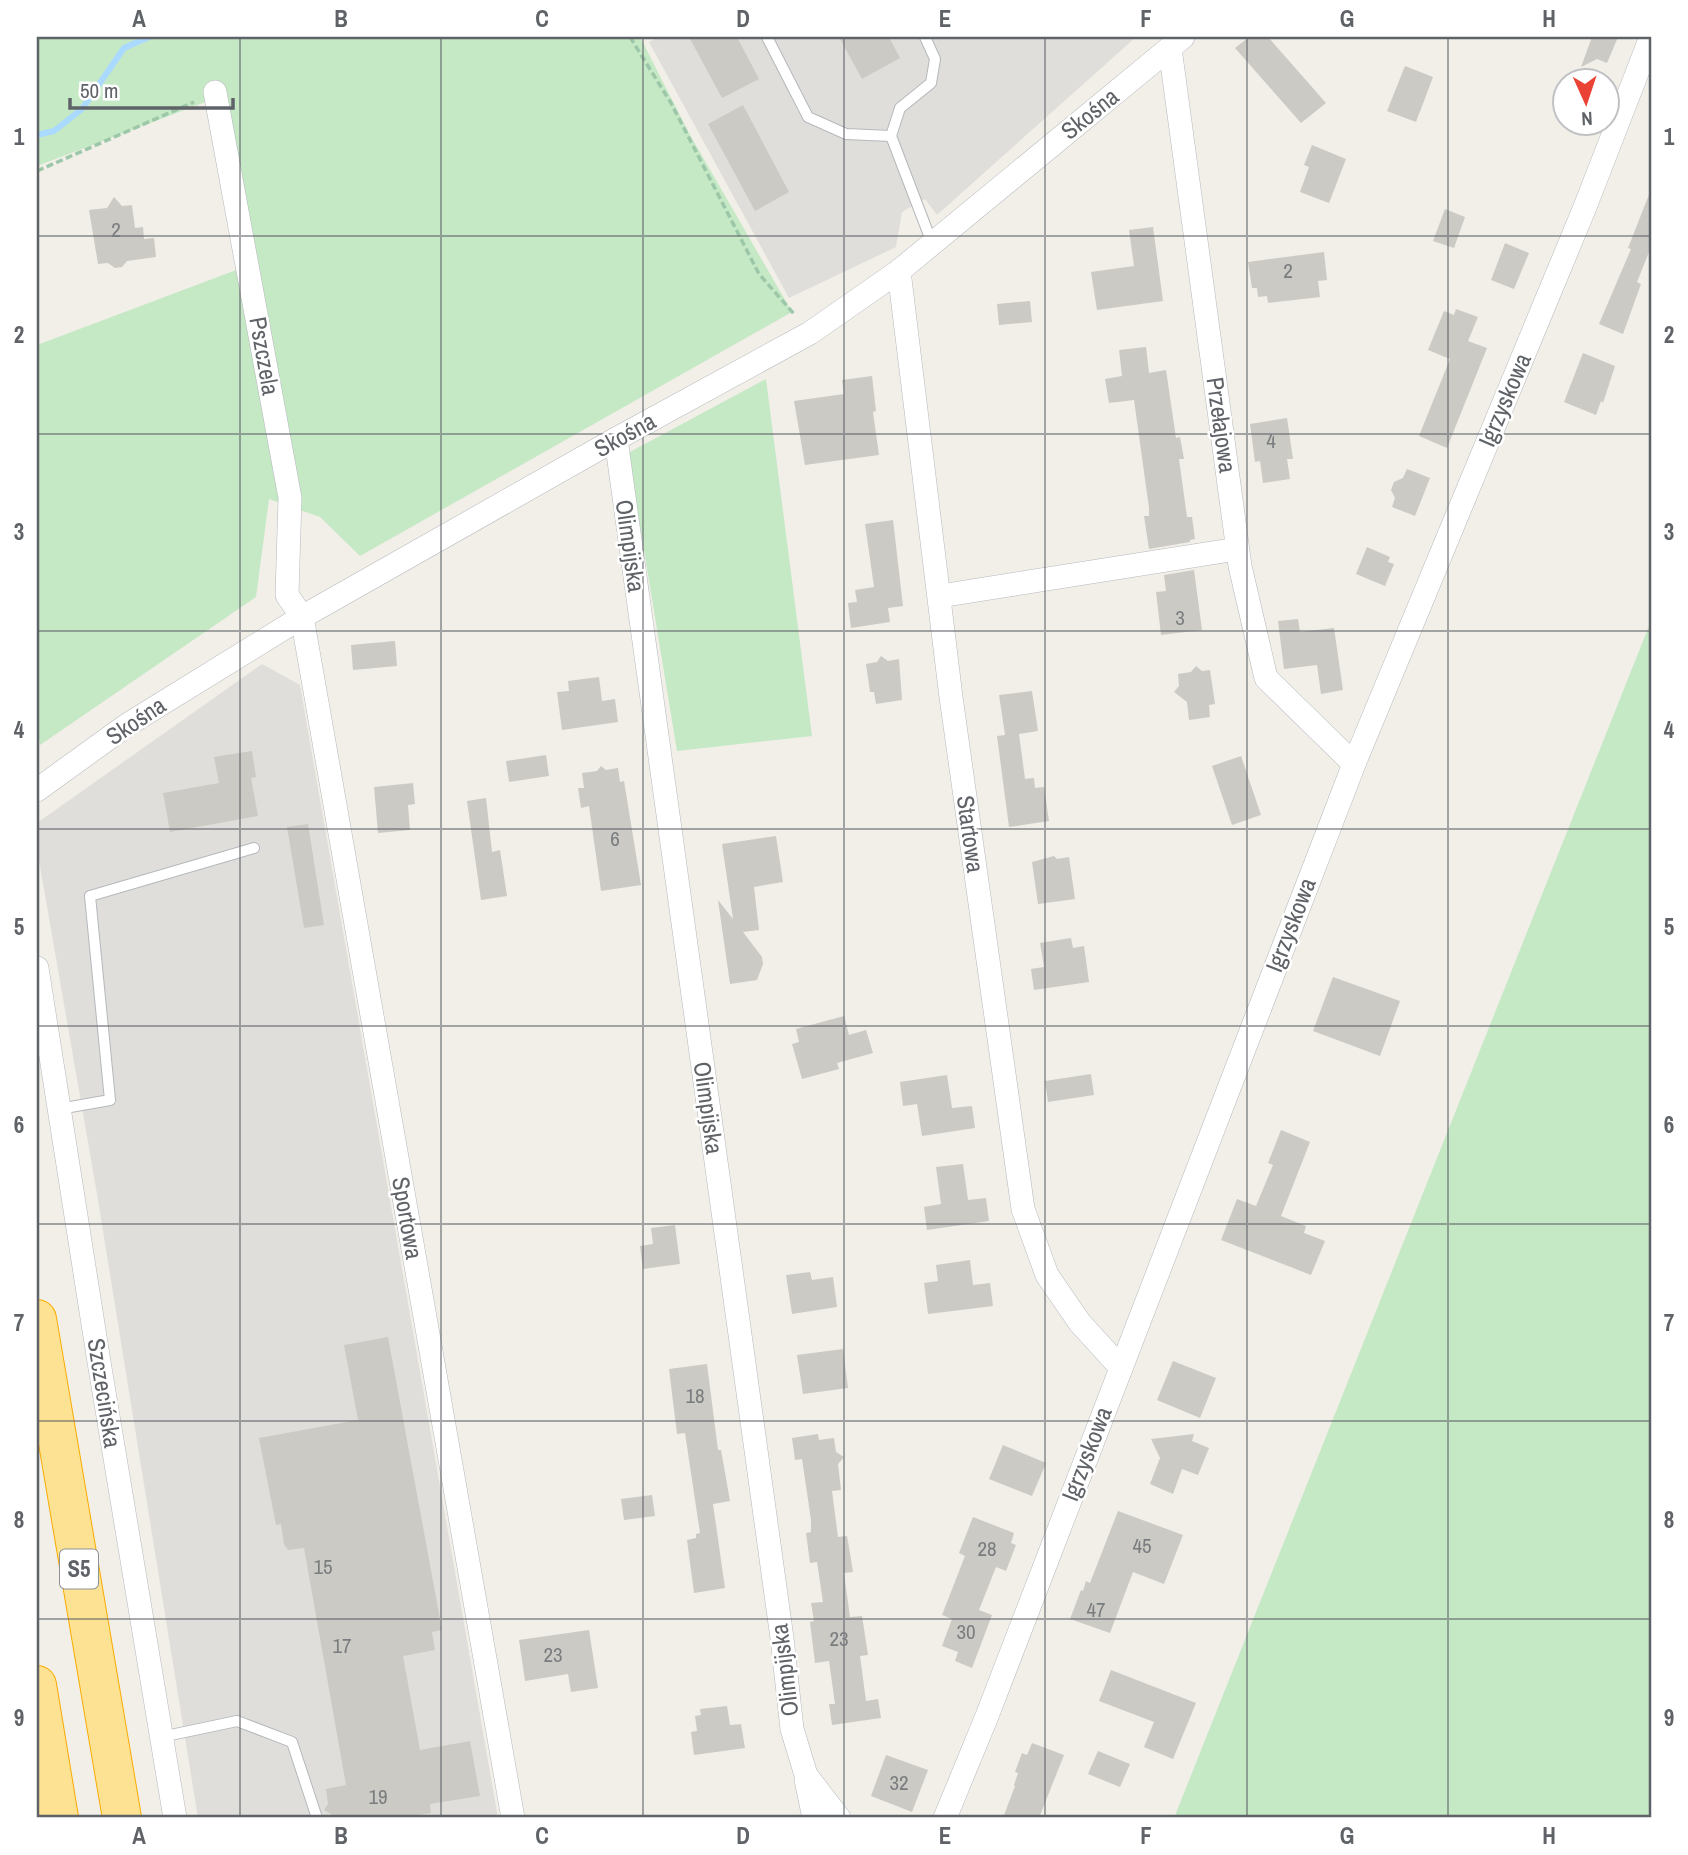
<svg xmlns="http://www.w3.org/2000/svg" width="1688" height="1855" font-family="'Archivo Narrow',sans-serif">
	<style>
		.industrial { fill: #e0deda }
		.green { fill: #c5e8c5 }
		.lines { fill: none; stroke-linecap: round; stroke-linejoin: round }
		.stream { stroke: #aadaff; stroke-width: 6 }
		.building { fill: #cccac5 }
		.lane-casing { stroke: #b5b8bc; stroke-width: 12 }
		.street-casing { stroke: #b5b8bc; stroke-width: 24 }
		.highway-casing { stroke: #f9ab00; stroke-width: 40 }
		.path { stroke: #9cc7a9; stroke-width: 3.5; stroke-dasharray: 7 3.5; stroke-linecap: butt }
		.lane { stroke: #fff; stroke-width: 10 }
		.street { stroke: #fff; stroke-width: 23 }
		.highway { stroke: #fde293; stroke-width: 38 }
		.grid { fill: none; stroke: #5f6368; stroke-width: 2; stroke-opacity: 0.55 }
		.labels { text-anchor: middle; stroke-width: 5; stroke-linejoin: round; paint-order: stroke }
		.number-label { font-size: 21px; fill: #7a7d7f }
		.shield { fill: #fff; stroke: #8f9295; stroke-width: 2 }
		.shield-label { font-size: 23px; font-weight: bold; fill: #5f6368 }
		.street-label { font-size: 24px; fill: #5f6368; stroke: #fff }
		.neatline { fill: none; stroke: #5f6368; stroke-width: 2.5 }
		.grid-label { font-size: 23px; text-anchor: middle; font-weight: bold; fill: #5f6368 }
	</style>
	<rect width="100%" height="100%" fill="#f1efe8"/>
	<!-- industrial -->
	<g class="industrial">
		<path d="M654 37H1136L937 215 925 199 902 212 896 247 789 298 649 42 655 39Z"/>
		<path d="M262 664 300 685 498 1818H198L97 1194 37 849V823Z"/>
	</g>
	<!-- green -->
	<g class="green">
		<path d="M37 37H640L690 135 792 312 360 556 320 517 269 499 256 597 40 745 37 727V345L247 266 216 98 37 166Z"/>
		<path d="M766 379 812 736 677 751 628 453Z"/>
		<path d="M1651 621V1818H1174Z"/>
	</g>
	<g class="lines">
		<!-- stream -->
		<path class="stream" d="M37 135 54 131 82 109 124 48 149 37"/>
	</g>
	<!-- building -->
	<g class="building">
		<path d="M689 37H737L759 79 722 98Z"/>
		<path d="M839 37H889L900 58 862 79Z"/>
		<path d="M1249 37H1268L1326 103 1301 123 1235 48Z"/>
		<path d="M1592 37H1618L1607 63 1597 59 1581 67Z"/>
		<path d="M1405 66 1433 77 1416 122 1387 111Z"/>
		<path d="M743 105 789 192 755 211 708 124Z"/>
		<path d="M1312 145 1346 159 1329 203 1300 192 1309 167 1304 165Z"/>
		<path d="M1650 192 1651 247 1637 282 1641 284 1623 334 1599 324 1631 249 1628 248Z"/>
		<path d="M114 197 122 206 132 205 135 228 143 227 144 239 154 238 156 257 127 261 122 267 115 268 108 263 98 264 89 210 107 208Z"/>
		<path d="M1445 209 1465 217 1454 248 1433 241Z"/>
		<path d="M1153 227 1163 301 1097 310 1091 272 1134 266 1129 230Z"/>
		<path d="M1505 243 1529 253 1514 289 1491 280Z"/>
		<path d="M1324 252 1327 280 1318 281 1320 297 1268 303 1267 296 1258 297 1257 288H1252L1248 262Z"/>
		<path d="M1030 301 1032 322 999 325 997 304Z"/>
		<path d="M1456 309 1478 317 1468 341 1487 348 1447 448 1419 436 1450 359 1428 350 1444 311 1454 315Z"/>
		<path d="M1146 347 1149 373 1166 370 1176 438 1180 437 1184 459H1179L1187 517H1192L1195 539 1190 540V542L1149 549 1144 516H1149V508L1134 400 1109 403 1105 379 1122 376 1119 350Z"/>
		<path d="M1583 353 1615 366 1603 403 1601 401 1596 415 1564 402Z"/>
		<path d="M872 376 876 411 873 412 879 455 805 465 794 401 844 394 842 380Z"/>
		<path d="M1287 418 1293 459H1287L1290 479 1263 483 1260 461 1255 462 1250 424Z"/>
		<path d="M1407 469 1430 478 1415 516 1392 507 1395 498 1391 490 1394 482 1403 478Z"/>
		<path d="M893 520 903 606 888 608 890 622 851 628 848 603 857 602 855 590 874 587 865 524Z"/>
		<path d="M1367 547 1390 557 1388 562 1394 564 1385 586 1356 574Z"/>
		<path d="M1194 570 1202 630 1161 635 1156 592 1166 591 1164 575Z"/>
		<path d="M1298 619 1300 632 1334 628 1343 690 1321 694 1317 665 1284 669 1278 621Z"/>
		<path d="M395 641 397 666 353 670 351 645Z"/>
		<path d="M881 656 888 661 899 659 902 700 876 704 874 692H870L866 664 877 662Z"/>
		<path d="M1196 666 1202 671 1210 670 1215 704 1209 705 1210 717 1189 720 1187 702 1174 692 1179 686 1178 674 1191 672Z"/>
		<path d="M599 677 602 701 615 699 618 722 562 730 557 692 569 691 568 681Z"/>
		<path d="M1032 691 1038 731 1019 734 1025 779 1034 778 1035 788 1044 787 1049 821 1009 827 997 736 1005 735 999 695Z"/>
		<path d="M252 751 256 777 251 778 258 816 170 832 163 793 219 783 214 757Z"/>
		<path d="M546 755 549 776 509 782 506 761Z"/>
		<path d="M1241 756 1261 815 1232 825 1212 766Z"/>
		<path d="M601 766 606 770 618 768 620 782 624 781 641 885 601 891 589 806 581 808 578 788H584L582 773 597 771Z"/>
		<path d="M413 783 415 804 408 805 410 830 378 833 374 787Z"/>
		<path d="M486 798 492 852 500 850 507 896 481 900 467 801Z"/>
		<path d="M308 824 324 925 304 928 287 827Z"/>
		<path d="M776 836 783 882 754 887 759 930 743 932 762 957 763 964 757 980 730 984 718 900 733 919 722 844Z"/>
		<path d="M1054 856 1057 859 1069 857 1075 899 1038 904 1032 862Z"/>
		<path d="M1071 938 1073 948 1084 946 1089 982 1034 990 1031 969 1044 967 1040 943Z"/>
		<path d="M1333 977 1400 1001 1380 1056 1313 1031Z"/>
		<path d="M844 1016 849 1035 866 1030 873 1053 837 1063 839 1069 802 1079 792 1044 799 1042 796 1029Z"/>
		<path d="M1091 1074 1094 1095 1048 1102 1045 1081Z"/>
		<path d="M947 1075 952 1108 972 1106 975 1128 922 1136 917 1104 903 1106 900 1082Z"/>
		<path d="M1281 1130 1310 1142 1281 1216 1306 1226 1304 1233 1325 1241 1311 1275 1221 1240 1237 1199 1256 1206 1273 1165 1268 1163Z"/>
		<path d="M963 1164 968 1200 986 1198 989 1221 927 1230 924 1207 941 1204 936 1167Z"/>
		<path d="M675 1225 680 1264 643 1269 640 1246 653 1244 651 1228Z"/>
		<path d="M970 1260 973 1285 990 1283 993 1306 928 1314 924 1283 938 1281 936 1265Z"/>
		<path d="M810 1272 812 1280 833 1277 837 1307 792 1314 786 1275Z"/>
		<path d="M388 1337 442 1630 432 1632 435 1650 403 1656 420 1750 470 1741 480 1796 430 1804 431 1813 400 1818H331V1814L324 1810 328 1804 326 1789 346 1785 304 1548 288 1550 284 1544 281 1524 276 1525 259 1438 358 1420 344 1345Z"/>
		<path d="M843 1349 848 1388 803 1394 797 1355Z"/>
		<path d="M1173 1361 1216 1378 1200 1418 1157 1400Z"/>
		<path d="M707 1364 718 1450H721L730 1501 713 1504 725 1588 694 1593 687 1540 696 1538V1534L700 1533 685 1433 677 1434 669 1369Z"/>
		<path d="M818 1434 819 1440 834 1438 836 1452 844 1457 838 1464 841 1490 832 1491 838 1537 847 1536 849 1547 853 1572 844 1573 850 1617 862 1616 868 1655 860 1656 866 1701 878 1699 881 1718 832 1725 829 1704H835L829 1661 815 1663 810 1622 814 1621 811 1603 823 1602 817 1562 810 1563 806 1533 811 1532V1520L802 1459 795 1460 792 1438Z"/>
		<path d="M1194 1434 1192 1441 1209 1448 1198 1475 1182 1469 1173 1494 1150 1484 1160 1458 1151 1439Z"/>
		<path d="M1003 1445 1046 1463 1032 1496 989 1479Z"/>
		<path d="M652 1495 655 1516 624 1520 621 1499Z"/>
		<path d="M1118 1511 1183 1535 1164 1584 1133 1572 1110 1633 1070 1619 1081 1590 1083 1591 1086 1581 1090 1583Z"/>
		<path d="M973 1517 1014 1533 1011 1543 1016 1545 1006 1571 996 1567 979 1610 992 1615 972 1668 955 1661 958 1652 942 1646 952 1619 942 1615 965 1556 959 1553Z"/>
		<path d="M589 1630 598 1688 571 1692 568 1674 525 1681 519 1640Z"/>
		<path d="M1111 1670 1196 1703 1173 1759 1144 1747 1154 1722 1099 1701Z"/>
		<path d="M727 1706 730 1725 741 1724 745 1748 694 1755 691 1732 697 1731 695 1716 701 1715 700 1709Z"/>
		<path d="M1032 1743 1064 1755 1039 1818H1003L1015 1786 1014 1785 1018 1773 1015 1772 1022 1753 1027 1755Z"/>
		<path d="M1098 1751 1130 1764 1120 1787 1088 1774Z"/>
		<path d="M886 1755 928 1770 912 1812 871 1796Z"/>
	</g>
	<g class="lines">
		<defs>
			<g id="lane">
				<path d="M767 37 808 117 846 134 891 136"/>
				<path d="M925 37 935 59 931 83 900 108 891 136 932 243"/>
				<path d="M59 1109 110 1100 90 896 254 848"/>
				<path d="M161 1737 237 1721 292 1742 317 1818"/>
			</g>
			<g id="street">
				<path d="M1170 48 1240 566 1266 678 1354 764"/>
				<path d="M215 92 290 498 287 595 302 617 513 1818"/>
				<path d="M899 271 951 697 1023 1209 1047 1275 1080 1323 1121 1368"/>
				<path d="M616 439 782 1638 792 1729 806 1775 839 1818"/>
				<path d="M940 596 1237 549"/>
				<path d="M37 790 127 725 302 617 616 439 810 333 899 271 1183 37"/>
				<path d="M37 968 99 1362 175 1818"/>
				<path d="M806 1780 814 1818"/>
				<path d="M945 1818 987 1716 1354 764 1585 207 1651 37"/>
			</g>
			<g id="highway">
				<path d="M37 1319 122 1818"/>
				<path d="M37 1685 59 1818"/>
			</g>
		</defs>
		<!-- lane casing -->
		<use href="#lane" class="lane-casing"/>
		<!-- street casing -->
		<use href="#street" class="street-casing"/>
		<!-- highway casing -->
		<use href="#highway" class="highway-casing"/>
		<!-- path -->
		<g class="path">
			<path d="M630 37 671 103 759 274 795 315"/>
			<path d="M37 171 194 102"/>
		</g>
		<!-- lane -->
		<use href="#lane" class="lane"/>
		<!-- street -->
		<use href="#street" class="street"/>
		<!-- highway -->
		<use href="#highway" class="highway"/>
	</g>
	<!-- grid -->
	<path class="grid" d="M240 37V1818M441 37V1818M643 37V1818M844 37V1818M1045 37V1818M1247 37V1818M1448 37V1818M37 236H1651M37 434H1651M37 631H1651M37 829H1651M37 1026H1651M37 1224H1651M37 1421H1651M37 1619H1651"/>
	<g class="labels">
		<!-- number labels -->
		<g class="number-label">
			<text x="116" y="237">2</text>
			<text x="1288" y="278">2</text>
			<text x="1271" y="448">4</text>
			<text x="1180" y="625">3</text>
			<text x="615" y="846">6</text>
			<text x="695" y="1403">18</text>
			<text x="1142" y="1553">45</text>
			<text x="987" y="1556">28</text>
			<text x="323" y="1574">15</text>
			<text x="1096" y="1617">47</text>
			<text x="966" y="1639">30</text>
			<text x="839" y="1646">23</text>
			<text x="342" y="1653">17</text>
			<text x="553" y="1662">23</text>
			<text x="899" y="1790">32</text>
			<text x="378" y="1804">19</text>
		</g>
		<!-- shield labels -->
		<rect class="shield" x="60" y="1549.5" width="38" height="39" rx="5"/>
		<g class="shield-label">
			<text x="79" y="1577">S5</text>
		</g>
		<!-- street labels -->
		<g class="street-label">
			<text transform="translate(1090 114) rotate(-39)" y="8">Skośna</text>
			<text transform="translate(264 356) rotate(80)" y="8">Pszczela</text>
			<text transform="translate(1505 400) rotate(-67)" y="8">Igrzyskowa</text>
			<text transform="translate(1221 425) rotate(82)" y="8">Przełajowa</text>
			<text transform="translate(625 435) rotate(-29)" y="8">Skośna</text>
			<text transform="translate(630 546) rotate(82)" y="8">Olimpijska</text>
			<text transform="translate(136 721) rotate(-34)" y="8">Skośna</text>
			<text transform="translate(970 834) rotate(82)" y="8">Startowa</text>
			<text transform="translate(1291 925) rotate(-69)" y="8">Igrzyskowa</text>
			<text transform="translate(708 1108) rotate(82)" y="8">Olimpijska</text>
			<text transform="translate(407 1218) rotate(80)" y="8">Sportowa</text>
			<text transform="translate(104 1393) rotate(81)" y="8">Szczecińska</text>
			<text transform="translate(1087 1454) rotate(-69)" y="8">Igrzyskowa</text>
			<text transform="translate(785 1670) rotate(-97)" y="8">Olimpijska</text>
		</g>
	</g>
	<!-- border -->
	<rect width="1688" height="1855" fill="none" stroke="#ffffff" stroke-width="77"/>
	<!-- north arrow -->
	<g transform="translate(1586 102) rotate(177)"><circle r="33" fill="#ffffff" stroke="#bfc1c3" stroke-width="2"/>
	<path d="M0-5L12 26L0 18L-12 26Z" fill="#ea4335"/>
	<text y="-10" font-size="19" font-weight="bold" text-anchor="middle" fill="#5f6368">N</text>
	</g>
	<!-- scale -->
	<path d="M70 98v10h163v-10" fill="none" stroke="#5f6368" stroke-width="3.5"/>
	<text x="80" y="98" font-size="21" fill="#5f6368" stroke="#ffffff" stroke-width="5" paint-order="stroke">50 m</text>
	<rect x="38" y="38" width="1612" height="1778" class="neatline"/>
	<g class="grid-label">
		<text x="139" y="27">A</text>
		<text x="341" y="27">B</text>
		<text x="542" y="27">C</text>
		<text x="743" y="27">D</text>
		<text x="945" y="27">E</text>
		<text x="1146" y="27">F</text>
		<text x="1347" y="27">G</text>
		<text x="1549" y="27">H</text>
		<text x="19" y="145">1</text>
		<text x="1669" y="145">1</text>
		<text x="19" y="343">2</text>
		<text x="1669" y="343">2</text>
		<text x="19" y="540">3</text>
		<text x="1669" y="540">3</text>
		<text x="19" y="738">4</text>
		<text x="1669" y="738">4</text>
		<text x="19" y="935">5</text>
		<text x="1669" y="935">5</text>
		<text x="19" y="1133">6</text>
		<text x="1669" y="1133">6</text>
		<text x="19" y="1331">7</text>
		<text x="1669" y="1331">7</text>
		<text x="19" y="1528">8</text>
		<text x="1669" y="1528">8</text>
		<text x="19" y="1726">9</text>
		<text x="1669" y="1726">9</text>
		<text x="139" y="1844">A</text>
		<text x="341" y="1844">B</text>
		<text x="542" y="1844">C</text>
		<text x="743" y="1844">D</text>
		<text x="945" y="1844">E</text>
		<text x="1146" y="1844">F</text>
		<text x="1347" y="1844">G</text>
		<text x="1549" y="1844">H</text>
	</g>
</svg>
